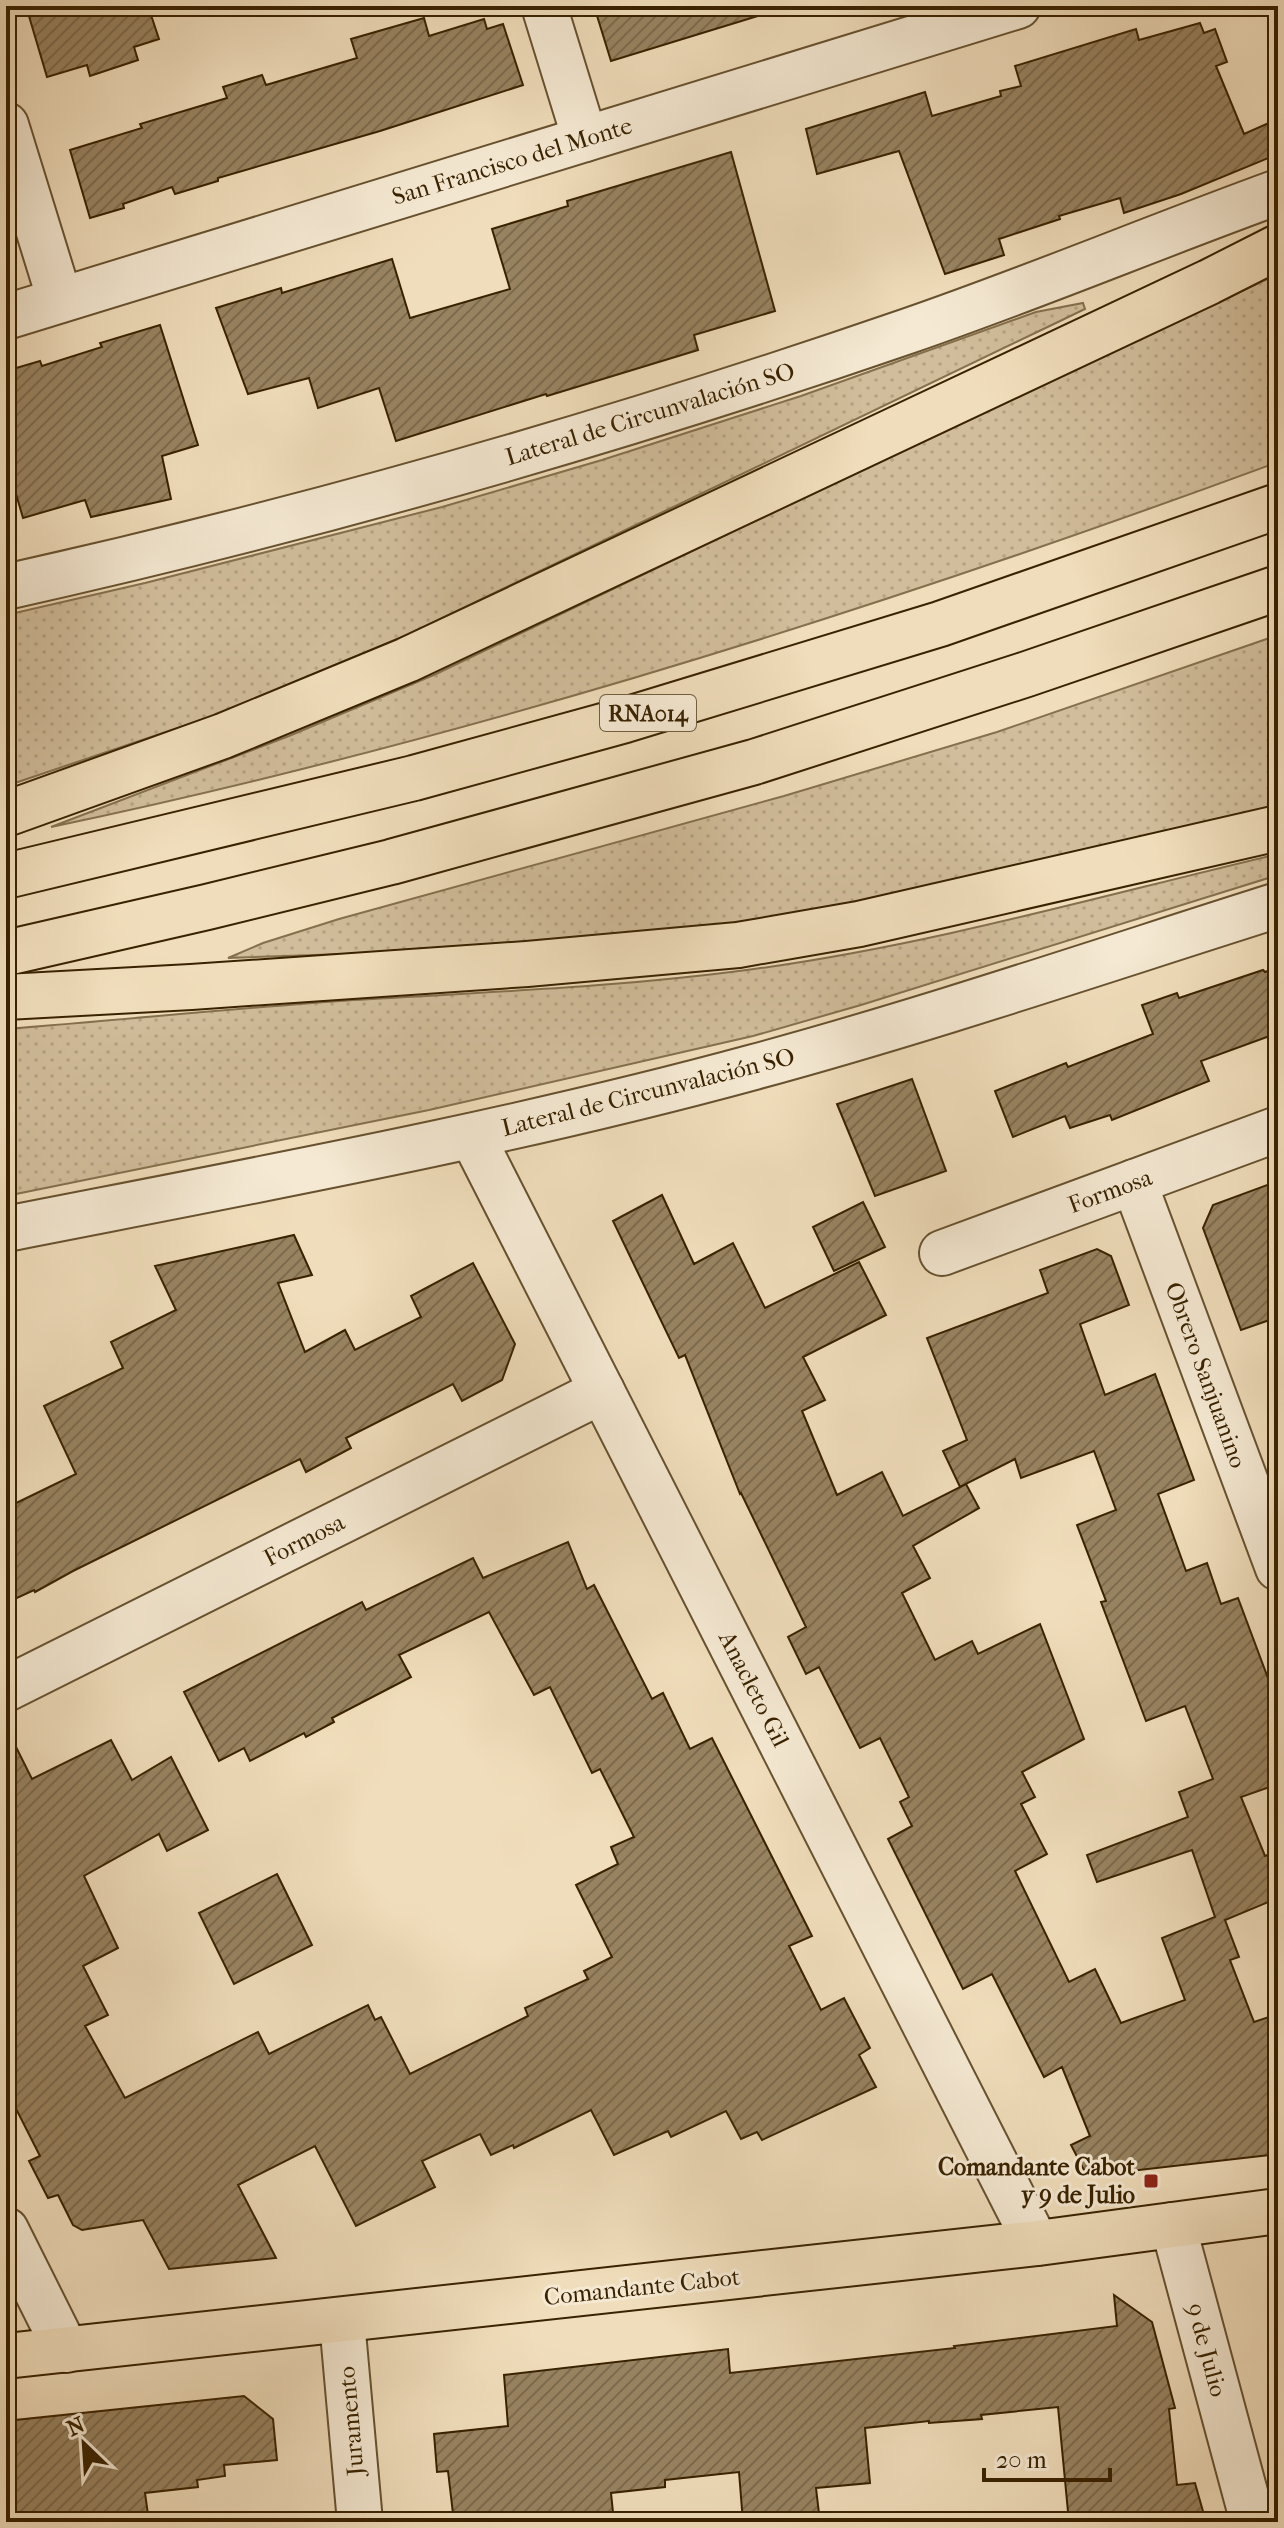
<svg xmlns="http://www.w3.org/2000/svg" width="1284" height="2528" font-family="'IM FELL French Canon',serif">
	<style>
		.grass { fill: url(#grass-dots); stroke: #85704e; stroke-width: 2 }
		.building { fill: url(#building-hatch); stroke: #392200; stroke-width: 2 }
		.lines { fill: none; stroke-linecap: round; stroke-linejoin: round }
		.minor-casing { stroke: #67512f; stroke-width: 48 }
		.major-casing { stroke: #392200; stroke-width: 48 }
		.highway-casing { stroke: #392200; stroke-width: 48 }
		.minor { stroke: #f5e9d3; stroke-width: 44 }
		.major { stroke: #f0ddbb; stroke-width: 44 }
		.highway { stroke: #f0ddbb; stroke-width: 44 }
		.poi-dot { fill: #8f2418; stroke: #f5e9d3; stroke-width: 3 }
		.labels { text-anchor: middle; stroke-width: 6; stroke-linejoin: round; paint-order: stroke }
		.shield { fill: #f5e9d3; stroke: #715e3f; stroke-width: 2 }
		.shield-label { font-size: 22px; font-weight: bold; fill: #392200 }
		.street-label { font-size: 24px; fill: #392200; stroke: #f5e9d3 }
		.poi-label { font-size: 24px; font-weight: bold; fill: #392200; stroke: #f5e9d3; text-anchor: end }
	</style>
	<defs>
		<pattern id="grass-dots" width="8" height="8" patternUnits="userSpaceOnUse" patternTransform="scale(2)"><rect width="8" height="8" fill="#d1bd9b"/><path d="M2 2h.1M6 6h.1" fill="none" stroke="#b4a284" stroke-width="1.8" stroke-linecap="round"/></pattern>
		<pattern id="building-hatch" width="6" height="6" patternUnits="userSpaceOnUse" patternTransform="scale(2)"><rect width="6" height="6" fill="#988361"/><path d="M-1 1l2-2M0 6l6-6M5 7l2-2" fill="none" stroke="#7d6b4e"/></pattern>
	</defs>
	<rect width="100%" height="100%" fill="#f0ddbb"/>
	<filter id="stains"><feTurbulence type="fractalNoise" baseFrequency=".0025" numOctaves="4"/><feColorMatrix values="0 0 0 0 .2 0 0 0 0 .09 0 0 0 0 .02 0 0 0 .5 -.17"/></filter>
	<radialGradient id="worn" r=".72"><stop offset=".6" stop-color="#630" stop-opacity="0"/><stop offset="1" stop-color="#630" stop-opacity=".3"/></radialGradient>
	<!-- grass -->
	<g class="grass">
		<path d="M1278 274V462C880 609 466 740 51 827L289 736 436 674 884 459Z"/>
		<path d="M1083 303 1085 309 1058 322 409 634 216 715 6 786V615L145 583 442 507 602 460 801 396 1036 312Z"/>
		<path d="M1278 635V810L780 919 539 942 375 953 228 958 263 943 339 919 784 796 997 732Z"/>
		<path d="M1278 854V875L861 1005 753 1036 429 1110 6 1196V1029C122 1020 238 1008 354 1000 487 992 622 987 754 969 931 945 1104 895 1278 854Z"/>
	</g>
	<!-- building -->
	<g class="building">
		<path d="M26 6H148L159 39 134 47 138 60 90 76 87 65 47 77Z"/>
		<path d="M594 6H760L761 15 611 61Z"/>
		<path d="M424 18 429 36 484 19 487 29 503 24 523 85 380 131 218 178V181L175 194 172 187 123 204 124 208 90 218 70 150 142 128 140 124 227 98 223 87 262 75 266 85 357 58 351 39Z"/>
		<path d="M1200 23 1204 33 1215 29 1227 62 1216 66 1244 134 1278 119V154L1181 194 1124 213 1120 198 1059 216 1060 219 999 239 1004 255 945 274 899 151 817 174 806 129 925 92 932 116 1001 96 1000 91 1021 86 1015 66 1136 29 1139 40Z"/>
		<path d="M731 152 775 311 694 335 698 350 547 396 546 394 396 441 379 388 318 408 309 378 248 394 216 308 281 288 282 293 392 259 410 318 510 289 492 229 568 206 567 201Z"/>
		<path d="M160 325 198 445 162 456 171 499 91 517 85 500 23 518 14 487 6 489V371L40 361 42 366 102 347 100 343Z"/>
		<path d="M1278 967V1033L1201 1061 1209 1081 1112 1120 1110 1115 1070 1128 1065 1116 1013 1137 995 1091 1066 1063 1068 1067 1153 1034 1142 1005 1177 993 1179 998 1263 970 1265 972Z"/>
		<path d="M912 1079 946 1171 875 1196 837 1104Z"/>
		<path d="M1278 1181V1317L1241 1330 1203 1228 1213 1205Z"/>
		<path d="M662 1195 694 1264 733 1243 765 1308 859 1262 886 1315 803 1357 825 1400 802 1411 837 1495 882 1472 903 1516 966 1484 979 1508 913 1546 930 1578 902 1593 935 1660 972 1641 978 1654 1040 1624 1084 1739 1022 1772 1035 1797 1021 1804 1047 1854 1015 1871 1069 1982 1095 1969 1121 2023 1185 2000 1162 1938 1215 1917 1192 1850 1097 1882 1087 1855 1188 1817 1179 1792 1213 1779 1185 1706 1146 1721 1101 1602 1106 1601 1077 1525 1116 1510 1094 1451 1021 1478 1015 1459 960 1487 943 1451 967 1440 927 1338 1048 1293 1040 1270 1097 1249 1111 1256 1129 1305 1080 1324 1105 1395 1155 1374 1194 1480 1158 1494 1169 1524 1186 1571 1207 1563 1221 1604 1238 1598 1278 1705V1784L1241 1797 1265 1856 1278 1851V1898L1225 1920 1239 1957 1230 1960 1254 2022 1278 2014V2154L1087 2176 1071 2145 1090 2136 1062 2067 1044 2077 992 1974 963 1989 888 1839 912 1826 900 1802 909 1797 880 1738 860 1748 819 1667 806 1674 788 1637 806 1627 741 1493 740 1494 685 1355 679 1358 613 1221Z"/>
		<path d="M863 1202 885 1247 834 1271 813 1227Z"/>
		<path d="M294 1235 312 1275 278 1283 305 1352 345 1330 355 1350 421 1317 411 1296 473 1263 515 1344 502 1380 462 1401 453 1384 346 1438 351 1448 306 1472 300 1459 73 1571 35 1592 34 1590 6 1603V1508L76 1474 44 1406 123 1368 111 1342 176 1310 155 1266Z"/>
		<path d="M568 1542 587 1589 594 1585 652 1699 663 1693 690 1749 712 1738 812 1936 789 1946 821 2010 844 1998 870 2048 859 2055 876 2087 762 2140 757 2132 741 2139 726 2111 671 2137 668 2131 614 2155 591 2110 514 2148 513 2145 491 2155 480 2134 422 2161 435 2187 356 2226 315 2146 238 2185 276 2258 169 2269 143 2220 82 2230 73 2225 58 2195 48 2198 29 2161 40 2156 6 2089V1727L32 1779 111 1740 132 1780 171 1757 208 1830 167 1851 159 1834 84 1876 118 1948 83 1966 108 2015 85 2026 125 2098 258 2032 269 2054 368 2005 375 2020 381 2017 410 2074 528 2016 525 2008 588 1979 584 1971 612 1957 576 1885 618 1864 611 1847 634 1837 600 1769 592 1773 550 1687 534 1695 489 1612 399 1655 411 1677 332 1718 334 1722 306 1737 304 1733 250 1761 244 1748 219 1761 184 1692 362 1602 366 1610 473 1558 483 1578Z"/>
		<path d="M277 1874 312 1945 234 1984 199 1913Z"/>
		<path d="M1114 2295 1152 2322 1175 2408 1169 2409 1177 2485 1195 2483 1206 2522H1069L1058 2407 981 2415 982 2419 929 2423V2421L865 2428 870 2483 816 2488 820 2522H743L739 2472 665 2480V2487L611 2493 614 2522H454L448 2471 437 2472 434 2434 508 2426 504 2375 728 2349 730 2373 955 2348 954 2346 1117 2326Z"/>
		<path d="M244 2396 273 2419 277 2460 224 2465 225 2476 197 2480 198 2487 145 2493 149 2522H6V2421Z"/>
	</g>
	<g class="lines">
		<defs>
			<g id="minor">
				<path d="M544 6 585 139"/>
				<path d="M6 125 60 300"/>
				<path d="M6 317 1018 6"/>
				<path d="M6 587C311 519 612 433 908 331 1033 288 1154 237 1278 192"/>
				<path d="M472 1136 1036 2243"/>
				<path d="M1134 1182 1278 1568"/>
				<path d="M6 1229C256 1180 508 1134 754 1067 931 1019 1104 960 1278 905"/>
				<path d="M942 1253 1278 1129"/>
				<path d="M6 1689 602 1391"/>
				<path d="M1173 2225 1253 2522"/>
				<path d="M6 2230 66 2350"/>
				<path d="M342 2321 360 2522"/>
			</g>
			<path id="major" d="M6 2356 1038 2243 1278 2211"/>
			<g id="highway">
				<path d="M6 814 223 736 407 660 1209 282 1278 247"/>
				<path d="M6 876 414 778 625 720 940 624 1278 506"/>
				<path d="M6 953 207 907 391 862 754 762 1027 674 1278 588"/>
				<path d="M6 997 191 987 527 964 738 945 859 924 1278 828"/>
			</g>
		</defs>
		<!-- minor casing -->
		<use href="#minor" class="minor-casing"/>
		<!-- major casing -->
		<use href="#major" class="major-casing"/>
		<!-- highway casing -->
		<use href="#highway" class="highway-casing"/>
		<!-- minor -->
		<use href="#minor" class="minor"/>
		<!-- major -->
		<use href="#major" class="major"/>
		<!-- highway -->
		<use href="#highway" class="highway"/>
	</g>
	<!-- markers -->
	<rect class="poi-dot" x="1143" y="2173" width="16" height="16" rx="4"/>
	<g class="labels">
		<!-- shield labels -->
		<rect class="shield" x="600" y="695" width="96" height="36" rx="6"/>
		<g class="shield-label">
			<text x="648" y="721">RNA014</text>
		</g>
		<!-- street labels -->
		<g class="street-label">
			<text transform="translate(512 161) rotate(-17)" y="8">San Francisco del Monte</text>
			<text transform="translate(650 414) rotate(-17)" y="8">Lateral de Circunvalación SO</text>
			<text transform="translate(648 1092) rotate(-14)" y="8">Lateral de Circunvalación SO</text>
			<text transform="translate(1110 1191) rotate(-20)" y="8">Formosa</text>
			<text transform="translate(1206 1375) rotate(70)" y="8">Obrero Sanjuanino</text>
			<text transform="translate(304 1540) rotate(-27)" y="8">Formosa</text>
			<text transform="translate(754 1689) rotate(63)" y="8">Anacleto Gil</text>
			<text transform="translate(642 2287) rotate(-6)" y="8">Comandante Cabot</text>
			<text transform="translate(1207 2350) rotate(75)" y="8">9 de Julio</text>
			<text transform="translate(351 2421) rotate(-95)" y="8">Juramento</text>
		</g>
		<!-- poi labels -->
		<g class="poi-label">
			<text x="1135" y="2175">Comandante Cabot<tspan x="1135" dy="28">y 9 de Julio</tspan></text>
		</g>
	</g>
	<!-- margin -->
	<rect width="1284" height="2528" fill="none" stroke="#f0ddbb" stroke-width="32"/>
	<rect x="8" y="8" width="1268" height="2512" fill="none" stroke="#392200" stroke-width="4"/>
	<rect x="16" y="16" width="1252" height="2496" fill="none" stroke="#392200" stroke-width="2"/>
	<!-- north arrow -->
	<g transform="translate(84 2444) rotate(335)" stroke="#f5e9d3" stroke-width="6" paint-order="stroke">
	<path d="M0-6L14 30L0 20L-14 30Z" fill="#392200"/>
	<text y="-12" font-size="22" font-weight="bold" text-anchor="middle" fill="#392200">N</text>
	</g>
	<!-- scale -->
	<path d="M984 2468v12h126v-12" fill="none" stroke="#392200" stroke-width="4"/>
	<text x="996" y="2468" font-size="24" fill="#392200" stroke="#f5e9d3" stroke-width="6" paint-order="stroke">20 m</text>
	<rect width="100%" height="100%" filter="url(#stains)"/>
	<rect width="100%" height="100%" fill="url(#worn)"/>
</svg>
